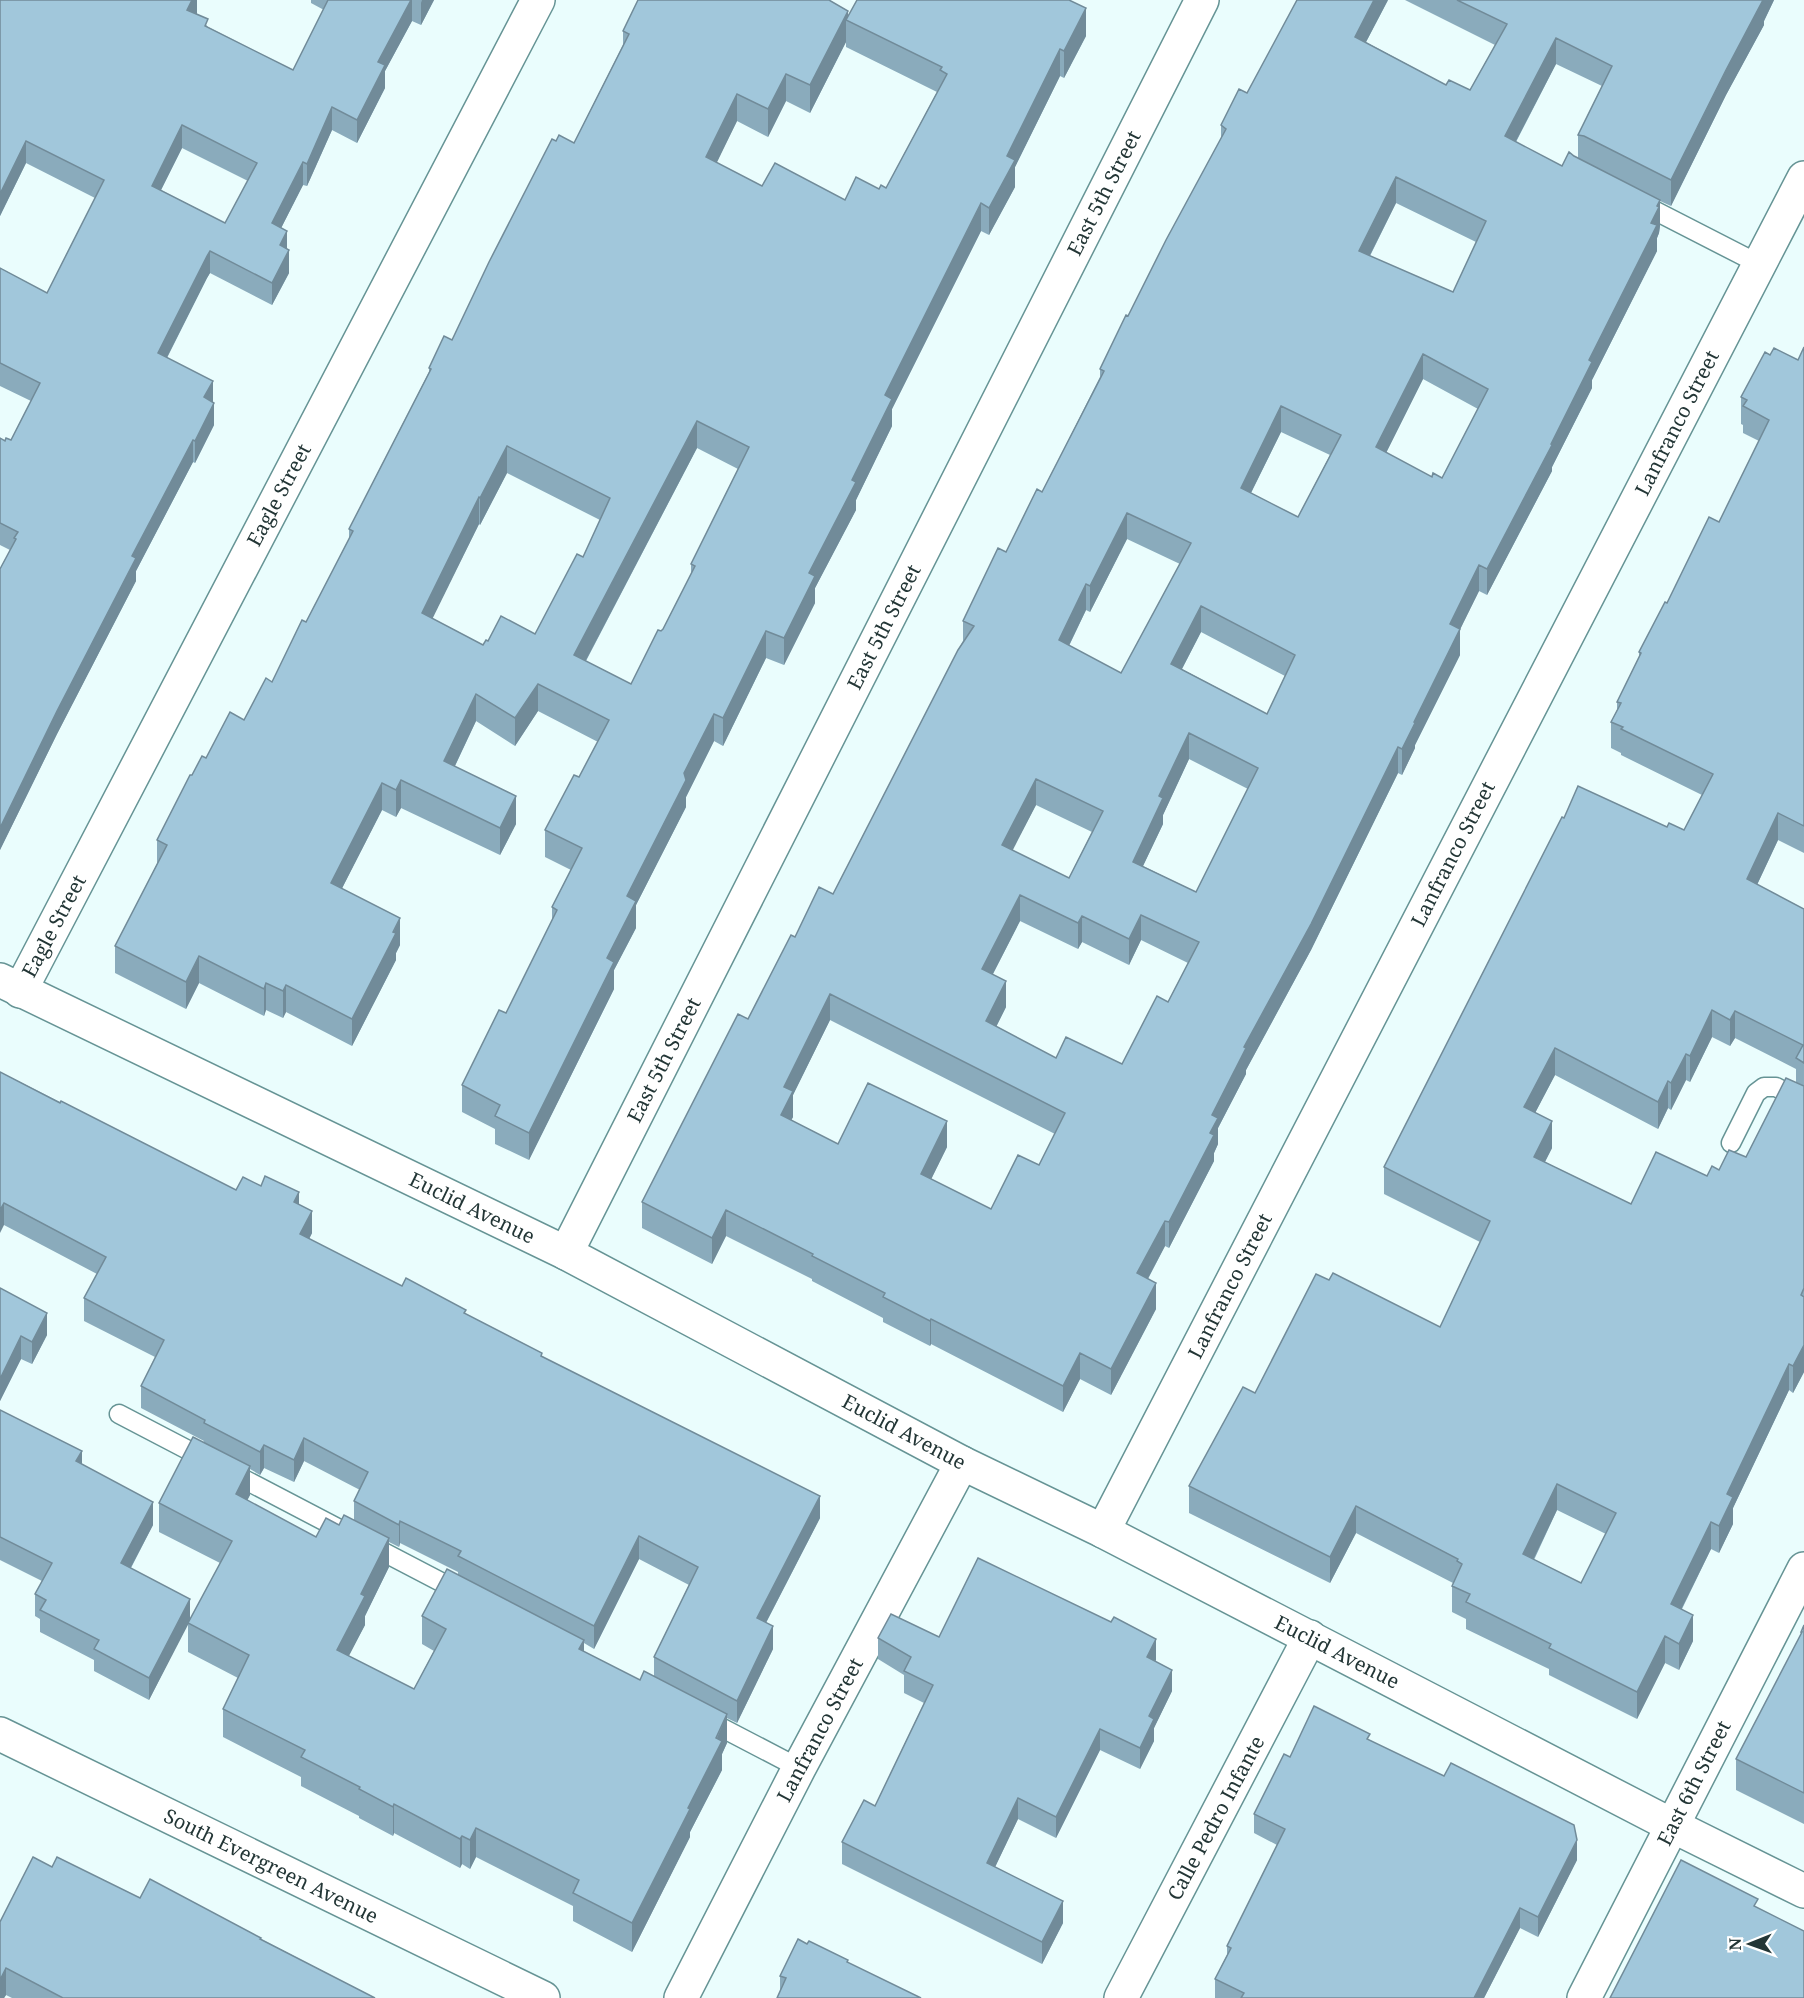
<svg xmlns="http://www.w3.org/2000/svg" width="1804" height="1998" font-family="'Noto Serif',serif">
	<style>
		.lines { fill: none; stroke-linecap: round; stroke-linejoin: round }
		.service-casing { stroke: #669495; stroke-width: 21 }
		.minor-casing { stroke: #669495; stroke-width: 36 }
		.tertiary-casing { stroke: #669495; stroke-width: 36 }
		.service { stroke: #fff; stroke-width: 18 }
		.minor { stroke: #fff; stroke-width: 33 }
		.tertiary { stroke: #fff; stroke-width: 33 }
		.wall { fill: #8aabbc; fill-rule: evenodd }
		.shaded-wall { fill: #718b99 }
		.building { fill: #a1c7db; stroke: #718b99; stroke-width: 1.5; fill-rule: evenodd }
		.labels { text-anchor: middle; stroke-width: 4.5; stroke-linejoin: round; paint-order: stroke }
		.street-label { font-size: 20px; fill: #233636; stroke: #fff }
	</style>
	<rect width="100%" height="100%" fill="#eafdfd"/>
	<g class="lines">
		<defs>
			<g id="service">
				<path d="M1638 202 1759 264"/>
				<path d="M1731 1143 1756 1093 1764 1087H1776L1804 1102"/>
				<path d="M119 1414 462 1593"/>
				<path d="M705 1719 799 1768"/>
			</g>
			<g id="minor">
				<path d="M20 991 538 0"/>
				<path d="M566 1253 1202 0"/>
				<path d="M1103 1531 1804 178"/>
				<path d="M0 1734 543 1998"/>
				<path d="M681 1998 799 1768 962 1463"/>
				<path d="M1121 1998 1310 1637"/>
				<path d="M1584 1998 1804 1569"/>
			</g>
			<path id="tertiary" d="M0 980 566 1253 962 1463 1103 1531 1673 1826 1804 1891"/>
		</defs>
		<!-- service casing -->
		<use href="#service" class="service-casing"/>
		<!-- minor casing -->
		<use href="#minor" class="minor-casing"/>
		<!-- tertiary casing -->
		<use href="#tertiary" class="tertiary-casing"/>
		<!-- service -->
		<use href="#service" class="service"/>
		<!-- minor -->
		<use href="#minor" class="minor"/>
		<!-- tertiary -->
		<use href="#tertiary" class="tertiary"/>
	</g>
	<!-- wall -->
	<g class="wall">
		<path d="M0 0H197V14L208 27 293 70 324 10 311 3V0H434L421 25 412 21 385 71V88L357 143 332 130 307 186 303 185 281 228 287 249 289 273 272 305 210 273 207 278 167 358 213 402 214 425 195 463 193 462 136 571V581L57 734 0 850V569L10 550 0 545V438L5 441 11 440 31 401 0 386V268L47 293 95 198 26 163 0 216ZM182 148 248 181 225 223 161 190Z"/>
		<path d="M1388 0 1366 42 1446 85 1470 90 1495 45 1405 0H1774L1764 21V25L1726 95 1671 206 1660 201V226L1659 233 1657 238V251L1592 380V388L1552 467V471L1487 595 1479 591 1460 629V655L1415 745V748L1402 775 1398 773 1311 950 1246 1070V1074L1218 1128V1144L1214 1153V1161L1169 1248 1165 1246 1148 1279 1156 1309 1111 1395 1080 1379 1063 1412 931 1344 930 1346 883 1322V1318L812 1281V1279L726 1236 712 1264 642 1228V1202L795 937 833 894 963 641V621L1006 552 1042 492 1100 377V369L1221 139V125L1247 93ZM1556 64 1602 86 1578 135V158L1562 166 1516 142ZM1396 203 1476 242 1453 292 1370 256ZM1423 379 1478 409 1442 478 1432 477 1386 453ZM1281 432 1330 455 1298 517 1251 493ZM1127 539 1180 564 1121 673 1069 646 1086 610 1090 612ZM1201 632 1285 676 1267 714 1182 669ZM1189 759 1248 789 1196 892 1143 866 1163 824V815ZM1036 805 1092 832 1069 878 1012 850ZM1020 921 1078 949 1082 942 1129 965 1141 940 1188 963 1168 1002 1122 1064 1056 1058 996 1027 1006 1007 993 974ZM830 1020 1055 1134 1039 1165 991 1209 931 1179 947 1147 838 1144 791 1120 793 1117V1095Z"/>
		<path d="M848 16 1086 36 1064 78 1060 76 1015 167V187L989 235 981 231 892 409V426L856 500V510L815 588V603L784 665 766 658 723 746 714 741 686 797V807L636 905V928L614 970V989L529 1160 495 1144V1129L462 1112V1085L506 1013 552 921V907L571 870 545 857V830L579 777 598 742 538 711 515 746 476 721 455 766 516 824 500 855 401 808 396 817 382 810 342 888 400 945 396 953V960L352 1046 286 1012 283 1018 266 1010 264 1016 199 983 186 1009 115 973V946L157 864V840L192 775 206 758 244 720 272 682 306 622 349 539V529L429 372V368L452 340 556 141 574 143 623 45V31ZM846 42V47L937 92 886 188 879 189 845 200 762 186 716 163 737 121 768 137 786 101 810 113ZM697 448 738 469 691 564V574L663 629 631 684 586 661ZM507 473 600 520 583 557 535 634 488 641 483 645 432 618 479 524 480 525Z"/>
		<path d="M1804 347V853L1778 840 1757 885 1804 909V1372L1793 1393 1789 1390 1733 1508V1524L1719 1553 1711 1549 1682 1609 1693 1641 1679 1670 1665 1663 1637 1719 1549 1675V1669L1466 1629V1619L1452 1612V1586L1453 1583 1356 1533 1330 1583 1189 1513V1486L1255 1393 1329 1280 1440 1327 1480 1242 1384 1194V1167L1564 818 1667 827 1684 830 1702 795 1621 755V753L1611 748V722L1617 710V702L1639 657V652L1667 603 1719 522 1759 441 1743 433V425L1741 424V397L1770 355 1798 360ZM1712 1037 1730 1046 1735 1038 1796 1069V1083L1746 1157 1719 1170 1707 1176 1631 1204 1545 1162 1552 1148 1535 1113 1555 1075 1658 1129 1668 1108 1671 1110 1686 1080 1690 1082ZM1557 1510 1606 1534 1581 1583 1534 1560Z"/>
		<path d="M0 1072 236 1190 299 1205 312 1233 309 1239 402 1286 466 1314 542 1356 820 1518 766 1623 773 1649 737 1723 727 1718V1743L722 1754V1770L690 1832V1837L632 1952 573 1921V1906L476 1857 470 1869 462 1864 460 1868 394 1833 393 1836 359 1818V1816L301 1786V1777L223 1737V1709L238 1678 188 1652V1623L149 1700 94 1671V1660L40 1632V1619L35 1616V1594L42 1581 0 1560V1410L82 1464 153 1525 131 1568 190 1621 220 1563 159 1532V1503L204 1441 141 1408V1386L155 1357 84 1321V1298L97 1274 4 1225ZM304 1461 360 1490 354 1501V1520L339 1525 316 1537 247 1500 250 1495V1469L260 1475 264 1468 294 1482ZM389 1542 399 1547 400 1543 458 1572V1575L422 1616V1644L434 1651 414 1689 348 1656 365 1625V1616L389 1567ZM639 1559 689 1585 654 1657V1676L640 1680 584 1652V1643L594 1649Z"/>
		<path d="M0 1288 47 1335 32 1364 21 1359 0 1401Z"/>
		<path d="M1804 1625V1824L1736 1790V1759L1801 1635V1632Z"/>
		<path d="M939 1637 1156 1660 1155 1661 1172 1691 1154 1728V1741L1140 1769 1100 1750 1056 1838 1018 1819 995 1867 1063 1923 1042 1964 842 1864V1842L875 1806 924 1703 904 1693V1675L878 1659V1638Z"/>
		<path d="M1370 1740 1577 1860 1538 1937 1520 1928 1484 1998H1215V1979L1227 1955V1946L1277 1845 1254 1833V1814L1290 1757Z"/>
		<path d="M52 1867 261 1939 375 1998H12L6 1995 4 1998H0V1922Z"/>
		<path d="M848 1960 780 1991V1976Z"/>
	</g>
	<!-- shaded-wall -->
	<g class="shaded-wall">
		<path d="M189 0H197V14L187 32V10Z"/>
		<path d="M411 0H412V21L385 71V88L357 143V120L378 62Z"/>
		<path d="M422 0H434L421 25V3Z"/>
		<path d="M1374 0H1388L1355 63V37Z"/>
		<path d="M1762 0H1774L1764 21V25L1726 95 1671 206V180L1726 70Z"/>
		<path d="M1086 8V36L1064 78V51Z"/>
		<path d="M848 11V21L846 20V42L810 113V85Z"/>
		<path d="M1556 38V64L1505 162V136Z"/>
		<path d="M1060 49V76L1015 167V187L989 235V208L1007 156Z"/>
		<path d="M786 74V101L768 137V109Z"/>
		<path d="M737 94V121L706 185V157Z"/>
		<path d="M332 107V130L307 186V164Z"/>
		<path d="M182 125V148L152 208V186Z"/>
		<path d="M26 141V163L0 216V194Z"/>
		<path d="M303 162V185L272 246V223Z"/>
		<path d="M1396 177V203L1359 277V251Z"/>
		<path d="M1660 200V226L1659 233 1657 238V251L1592 380V388L1552 467V471L1487 595V569L1551 444 1651 223 1657 206Z"/>
		<path d="M981 203V231L892 409V426L856 500V510L815 588V603L784 665V638L809 573 852 480 885 395Z"/>
		<path d="M287 231V253L280 245Z"/>
		<path d="M289 250V273L272 305V283Z"/>
		<path d="M210 251V273L207 278 158 375V353L207 256Z"/>
		<path d="M1423 354V379L1376 473V447Z"/>
		<path d="M213 381V403L204 397Z"/>
		<path d="M214 403V425L195 463V441Z"/>
		<path d="M1281 406V432L1241 513V488Z"/>
		<path d="M697 421V448L574 683V655Z"/>
		<path d="M193 440V462L136 571V581L57 734 0 850V828L132 556Z"/>
		<path d="M507 446V473L480 525V498Z"/>
		<path d="M479 497V524L422 640V613Z"/>
		<path d="M1127 513V539L1090 612V586Z"/>
		<path d="M1479 565V591L1450 650V624Z"/>
		<path d="M1086 584V610L1059 666V640Z"/>
		<path d="M1201 606V632L1171 690V664Z"/>
		<path d="M1460 629V655L1415 745V748L1402 775V749L1414 722Z"/>
		<path d="M766 631V658L723 746V718Z"/>
		<path d="M538 684V711L515 746V718Z"/>
		<path d="M476 694V721L444 789V761Z"/>
		<path d="M714 714V741L686 797V807L636 905V928L614 970V989L529 1160V1133L607 958 627 896 684 773Z"/>
		<path d="M1189 733V759L1163 815V824L1133 887V862L1159 796Z"/>
		<path d="M1398 747V773L1311 950 1246 1070V1074L1218 1128V1144L1214 1153V1161L1169 1248V1222L1210 1133 1212 1115 1244 1047Z"/>
		<path d="M1036 779V805L1002 871V845Z"/>
		<path d="M401 780V808L396 817V790Z"/>
		<path d="M382 783V810L331 910V883Z"/>
		<path d="M516 796V824L500 855V828Z"/>
		<path d="M1778 813V840L1747 906V879Z"/>
		<path d="M1020 895V921L982 995V969Z"/>
		<path d="M1141 915V940L1129 965V939Z"/>
		<path d="M1082 916V942L1078 949V923Z"/>
		<path d="M400 918V945L396 953V960L352 1046V1019Z"/>
		<path d="M199 956V983L186 1009V982Z"/>
		<path d="M1006 981V1007L986 1047V1021Z"/>
		<path d="M266 983V1010L264 1016V989Z"/>
		<path d="M286 985V1012L283 1018V991Z"/>
		<path d="M830 994V1020L793 1095V1117L781 1141V1115L784 1087Z"/>
		<path d="M1712 1010V1037L1690 1082V1056Z"/>
		<path d="M1735 1011V1038L1730 1046V1020Z"/>
		<path d="M1555 1048V1075L1524 1134V1107Z"/>
		<path d="M1686 1054V1080L1671 1110V1083Z"/>
		<path d="M1668 1081V1108L1658 1129V1102Z"/>
		<path d="M947 1121V1147L921 1200V1174Z"/>
		<path d="M1552 1121V1148L1534 1183V1157Z"/>
		<path d="M299 1192V1215L294 1202Z"/>
		<path d="M4 1203V1225L0 1233V1210Z"/>
		<path d="M726 1210V1236L712 1264V1238Z"/>
		<path d="M312 1211V1233L300 1257V1234Z"/>
		<path d="M1165 1221V1246L1137 1299V1273Z"/>
		<path d="M1156 1283V1309L1111 1395V1369Z"/>
		<path d="M47 1313V1335L32 1364V1342Z"/>
		<path d="M931 1319V1344L930 1346V1321Z"/>
		<path d="M21 1336V1359L0 1401V1379Z"/>
		<path d="M1804 1345V1372L1793 1393V1366Z"/>
		<path d="M1080 1353V1379L1063 1412V1386Z"/>
		<path d="M1789 1364V1390L1733 1508V1524L1719 1553V1526L1727 1494Z"/>
		<path d="M304 1438V1461L294 1482V1460Z"/>
		<path d="M264 1445V1468L260 1475V1452Z"/>
		<path d="M82 1451V1473L76 1461Z"/>
		<path d="M250 1466V1495L236 1523V1494Z"/>
		<path d="M1557 1484V1510L1523 1581V1554Z"/>
		<path d="M820 1496V1518L757 1640V1618Z"/>
		<path d="M153 1502V1525L121 1586V1563Z"/>
		<path d="M1356 1506V1533L1330 1583V1557Z"/>
		<path d="M400 1521V1543L399 1547V1525Z"/>
		<path d="M1711 1522V1549L1671 1630V1604Z"/>
		<path d="M639 1536V1559L594 1649V1626Z"/>
		<path d="M389 1538V1567L365 1616V1625L337 1679V1650L361 1594Z"/>
		<path d="M190 1599V1621L149 1700V1678Z"/>
		<path d="M1693 1615V1641L1679 1670V1644Z"/>
		<path d="M773 1626V1649L737 1723V1701Z"/>
		<path d="M1665 1636V1663L1637 1719V1692Z"/>
		<path d="M1156 1639V1660L1147 1679V1657Z"/>
		<path d="M584 1640V1669L579 1649Z"/>
		<path d="M1172 1670V1691L1154 1728V1741L1140 1769V1748L1149 1716Z"/>
		<path d="M727 1714V1743L722 1754V1770L690 1832V1837L632 1952V1923L688 1808Z"/>
		<path d="M1100 1729V1750L1056 1838V1817Z"/>
		<path d="M1018 1798V1819L987 1884V1863Z"/>
		<path d="M394 1804V1833L393 1836V1807Z"/>
		<path d="M476 1828V1857L470 1869V1840Z"/>
		<path d="M462 1836V1864L460 1868V1839Z"/>
		<path d="M1577 1840V1860L1538 1937V1917Z"/>
		<path d="M1063 1901V1923L1042 1964V1942Z"/>
		<path d="M1520 1908V1928L1484 1998H1474Z"/>
		<path d="M6 1968V1995L4 1998H0V1980Z"/>
	</g>
	<!-- building -->
	<g class="building">
		<path d="M0 0H192L187 10 208 19 205 26 293 70 328 0H411L378 62 385 65 357 120 332 107 307 164 303 162 272 223 287 231 280 245 289 250 272 283 210 251 207 256 158 353 213 381 204 397 214 403 195 441 193 440 132 556 136 558 57 711 0 828V569L16 539 14 538 18 532 0 523V438L5 441 6 438 11 440 40 383 0 363V268L47 293 104 180 26 141 0 194ZM182 125 257 163 225 223 152 186Z"/>
		<path d="M638 0H829L848 11 810 85 786 74 768 109 737 94 706 157 762 186 775 163 845 200 856 177 879 189 881 185 886 188 947 74 940 70 942 67 846 20 857 0H1069L1086 8 1064 51 1060 49 1007 156 1015 160 989 208 981 203 885 395 892 399 852 480 856 482 809 573 815 576 784 638 766 631 723 718 714 714 684 773 686 780 627 896 636 901 607 958 614 962 529 1133 495 1116 500 1105 462 1085 499 1010 506 1013 557 910 552 907 582 848 545 830 574 775 579 777 609 720 538 684 515 718 476 694 444 761 516 796 500 828 401 780 396 790 382 783 331 883 400 918 393 932 396 933 352 1019 286 985 283 991 266 983 264 989 199 956 186 982 115 946 167 845 157 840 190 775H192L202 756 206 758 230 712 244 720 266 678 272 682 302 620 306 622 353 531 349 529 431 369 429 368 444 336 452 340 489 262 552 139 556 141 559 135 574 143 629 34 623 31ZM697 421 749 447 691 564 695 566 663 629 661 631 658 630 631 684 574 655ZM507 446 610 498 583 557 577 554 535 634 501 616 488 641 486 640 483 645 422 613 479 497 480 498Z"/>
		<path d="M1297 0H1374L1355 37 1446 85 1449 80 1470 90 1507 24 1457 0H1763L1726 70 1671 180 1584 136 1578 135 1612 66 1556 38 1505 136 1562 166 1569 152 1574 156 1660 200 1657 206 1659 207 1651 223 1657 225 1589 360 1592 362 1551 444 1552 445 1487 569 1479 565 1450 624 1460 629 1414 722 1415 723 1402 749 1398 747 1311 924 1244 1047 1246 1048 1212 1115 1218 1118 1210 1133 1214 1135 1169 1222 1165 1221 1137 1273 1156 1283 1111 1369 1080 1353 1063 1386 931 1319 930 1321 883 1297 885 1293 812 1256 813 1254 726 1210 712 1238 642 1202 738 1014 748 1019 791 935 795 937 819 887 833 894 958 650 974 626 963 621 998 548 1006 552 1037 489 1042 492 1104 371 1100 369 1126 315 1128 316 1166 240 1226 129 1221 125 1239 89 1247 93ZM1396 177 1486 221 1453 292 1359 251ZM1423 354 1488 389 1442 478 1433 473 1432 477 1376 447ZM1281 406 1341 435 1298 517 1241 488ZM1127 513 1191 543 1121 673 1059 640 1086 584 1090 586ZM1201 606 1295 655 1267 714 1171 664ZM1189 733 1258 768 1196 892 1133 862 1163 798 1159 796ZM1036 779 1103 811 1069 878 1002 845ZM1020 895 1078 923 1082 916 1129 939 1141 915 1199 942 1168 1002 1157 996 1122 1064 1066 1037 1056 1058 986 1021 1006 981 982 969ZM830 994 1065 1113 1039 1165 1018 1155 991 1209 921 1174 947 1121 868 1083 838 1144 781 1115 793 1091 784 1087Z"/>
		<path d="M1804 347V826L1778 813 1747 879 1804 909V1063L1796 1058 1803 1045 1735 1011 1730 1020 1712 1010 1690 1056 1686 1054 1671 1083 1668 1081 1658 1102 1555 1048 1524 1107 1552 1121 1534 1157 1631 1204 1656 1152 1707 1176 1712 1166 1719 1170 1729 1150 1746 1157 1786 1078 1804 1086V1288L1801 1295 1804 1297V1345L1793 1366 1789 1364 1727 1494 1733 1497 1719 1526 1711 1522 1671 1604 1693 1615 1679 1644 1665 1636 1637 1692 1549 1648 1551 1644 1466 1602 1470 1594 1452 1586 1462 1564 1457 1561 1458 1559 1356 1506 1330 1557 1189 1486 1243 1387 1255 1393 1316 1274 1329 1280 1333 1273 1440 1327 1490 1221 1384 1167 1562 817 1564 818 1578 786 1667 827 1669 823 1684 830 1713 774 1621 729 1623 727 1611 722 1621 703 1617 702 1641 653 1639 652 1665 602 1667 603 1709 517 1719 522 1769 420 1743 406 1747 400 1741 397 1765 352 1770 355 1774 348 1798 360ZM1557 1484 1616 1513 1581 1583 1523 1554Z"/>
		<path d="M0 1072 60 1103 61 1101 236 1190 243 1177 261 1186 265 1176 299 1192 294 1202 312 1211 300 1234 402 1286 406 1278 466 1310 464 1313 542 1353 541 1356 820 1496 757 1618 773 1626 737 1701 654 1657 698 1567 639 1536 594 1626 458 1556 461 1551 400 1521 399 1525 354 1501 368 1472 304 1438 294 1460 264 1445 260 1452 204 1423 205 1420 141 1386 164 1340 84 1298 106 1257 4 1203 0 1210Z"/>
		<path d="M0 1288 47 1313 32 1342 21 1336 0 1379Z"/>
		<path d="M0 1410 82 1451 76 1461 153 1502 121 1563 190 1599 149 1678 94 1649 99 1640 40 1610 46 1600 35 1594 52 1563 0 1537Z"/>
		<path d="M193 1437 250 1466 236 1494 316 1537 326 1518 339 1525 344 1515 389 1538 361 1594 365 1596 337 1650 414 1689 446 1629 422 1616 447 1569 584 1640 579 1649 640 1680 644 1671 727 1714 716 1738 722 1741 688 1808 690 1809 632 1923 573 1893 579 1880 476 1828 470 1840 462 1836 460 1839 394 1804 393 1807 359 1789 360 1787 301 1757 305 1750 223 1709 249 1655 188 1623 232 1541 159 1503Z"/>
		<path d="M978 1558 1111 1622 1114 1617 1156 1639 1147 1657 1172 1670 1149 1716 1154 1719 1140 1748 1100 1729 1056 1817 1018 1798 987 1863 1063 1901 1042 1942 842 1842 864 1800 875 1806 933 1685 904 1671 911 1657 878 1638 891 1614 939 1637Z"/>
		<path d="M1804 1625V1793L1736 1759 1802 1632H1801Z"/>
		<path d="M1314 1706 1370 1734 1367 1739 1444 1776 1451 1763 1574 1825 1577 1840 1538 1917 1520 1908 1474 1998H1241L1244 1993 1215 1979 1231 1948 1227 1946 1285 1829 1254 1814 1284 1754 1290 1757Z"/>
		<path d="M33 1857 52 1867 57 1857 140 1898 150 1879 261 1938 260 1939 375 1998H63L6 1968 0 1980V1922Z"/>
		<path d="M1681 1860 1758 1899 1754 1906 1804 1931V1998H1610Z"/>
		<path d="M798 1939 807 1944 809 1941 848 1960 847 1962 921 1998H777L786 1978 780 1976Z"/>
	</g>
	<g class="labels">
		<!-- street labels -->
		<g class="street-label">
			<text transform="translate(1104 193) rotate(-63)" y="7">East 5th Street</text>
			<text transform="translate(1677 423) rotate(-63)" y="7">Lanfranco Street</text>
			<text transform="translate(279 495) rotate(-62)" y="7">Eagle Street</text>
			<text transform="translate(884 627) rotate(-63)" y="7">East 5th Street</text>
			<text transform="translate(1453 854) rotate(-63)" y="7">Lanfranco Street</text>
			<text transform="translate(54 926) rotate(-62)" y="7">Eagle Street</text>
			<text transform="translate(664 1060) rotate(-63)" y="7">East 5th Street</text>
			<text transform="translate(472 1208) rotate(26)" y="7">Euclid Avenue</text>
			<text transform="translate(1230 1286) rotate(-63)" y="7">Lanfranco Street</text>
			<text transform="translate(904 1432) rotate(28)" y="7">Euclid Avenue</text>
			<text transform="translate(1337 1652) rotate(27)" y="7">Euclid Avenue</text>
			<text transform="translate(820 1730) rotate(-62)" y="7">Lanfranco Street</text>
			<text transform="translate(1694 1783) rotate(-63)" y="7">East 6th Street</text>
			<text transform="translate(1216 1818) rotate(-62)" y="7">Calle Pedro Infante</text>
			<text transform="translate(271 1866) rotate(26)" y="7">South Evergreen Avenue</text>
		</g>
	</g>
	<!-- north arrow -->
	<g transform="translate(1750 1944) rotate(269)" stroke="#ffffff" stroke-width="4.5" paint-order="stroke">
	<path d="M0-4.5L10 22L0 15L-10 22Z" fill="#233636"/>
	<text y="-9" font-size="16" font-weight="bold" text-anchor="middle" fill="#233636">N</text>
	</g>
</svg>
